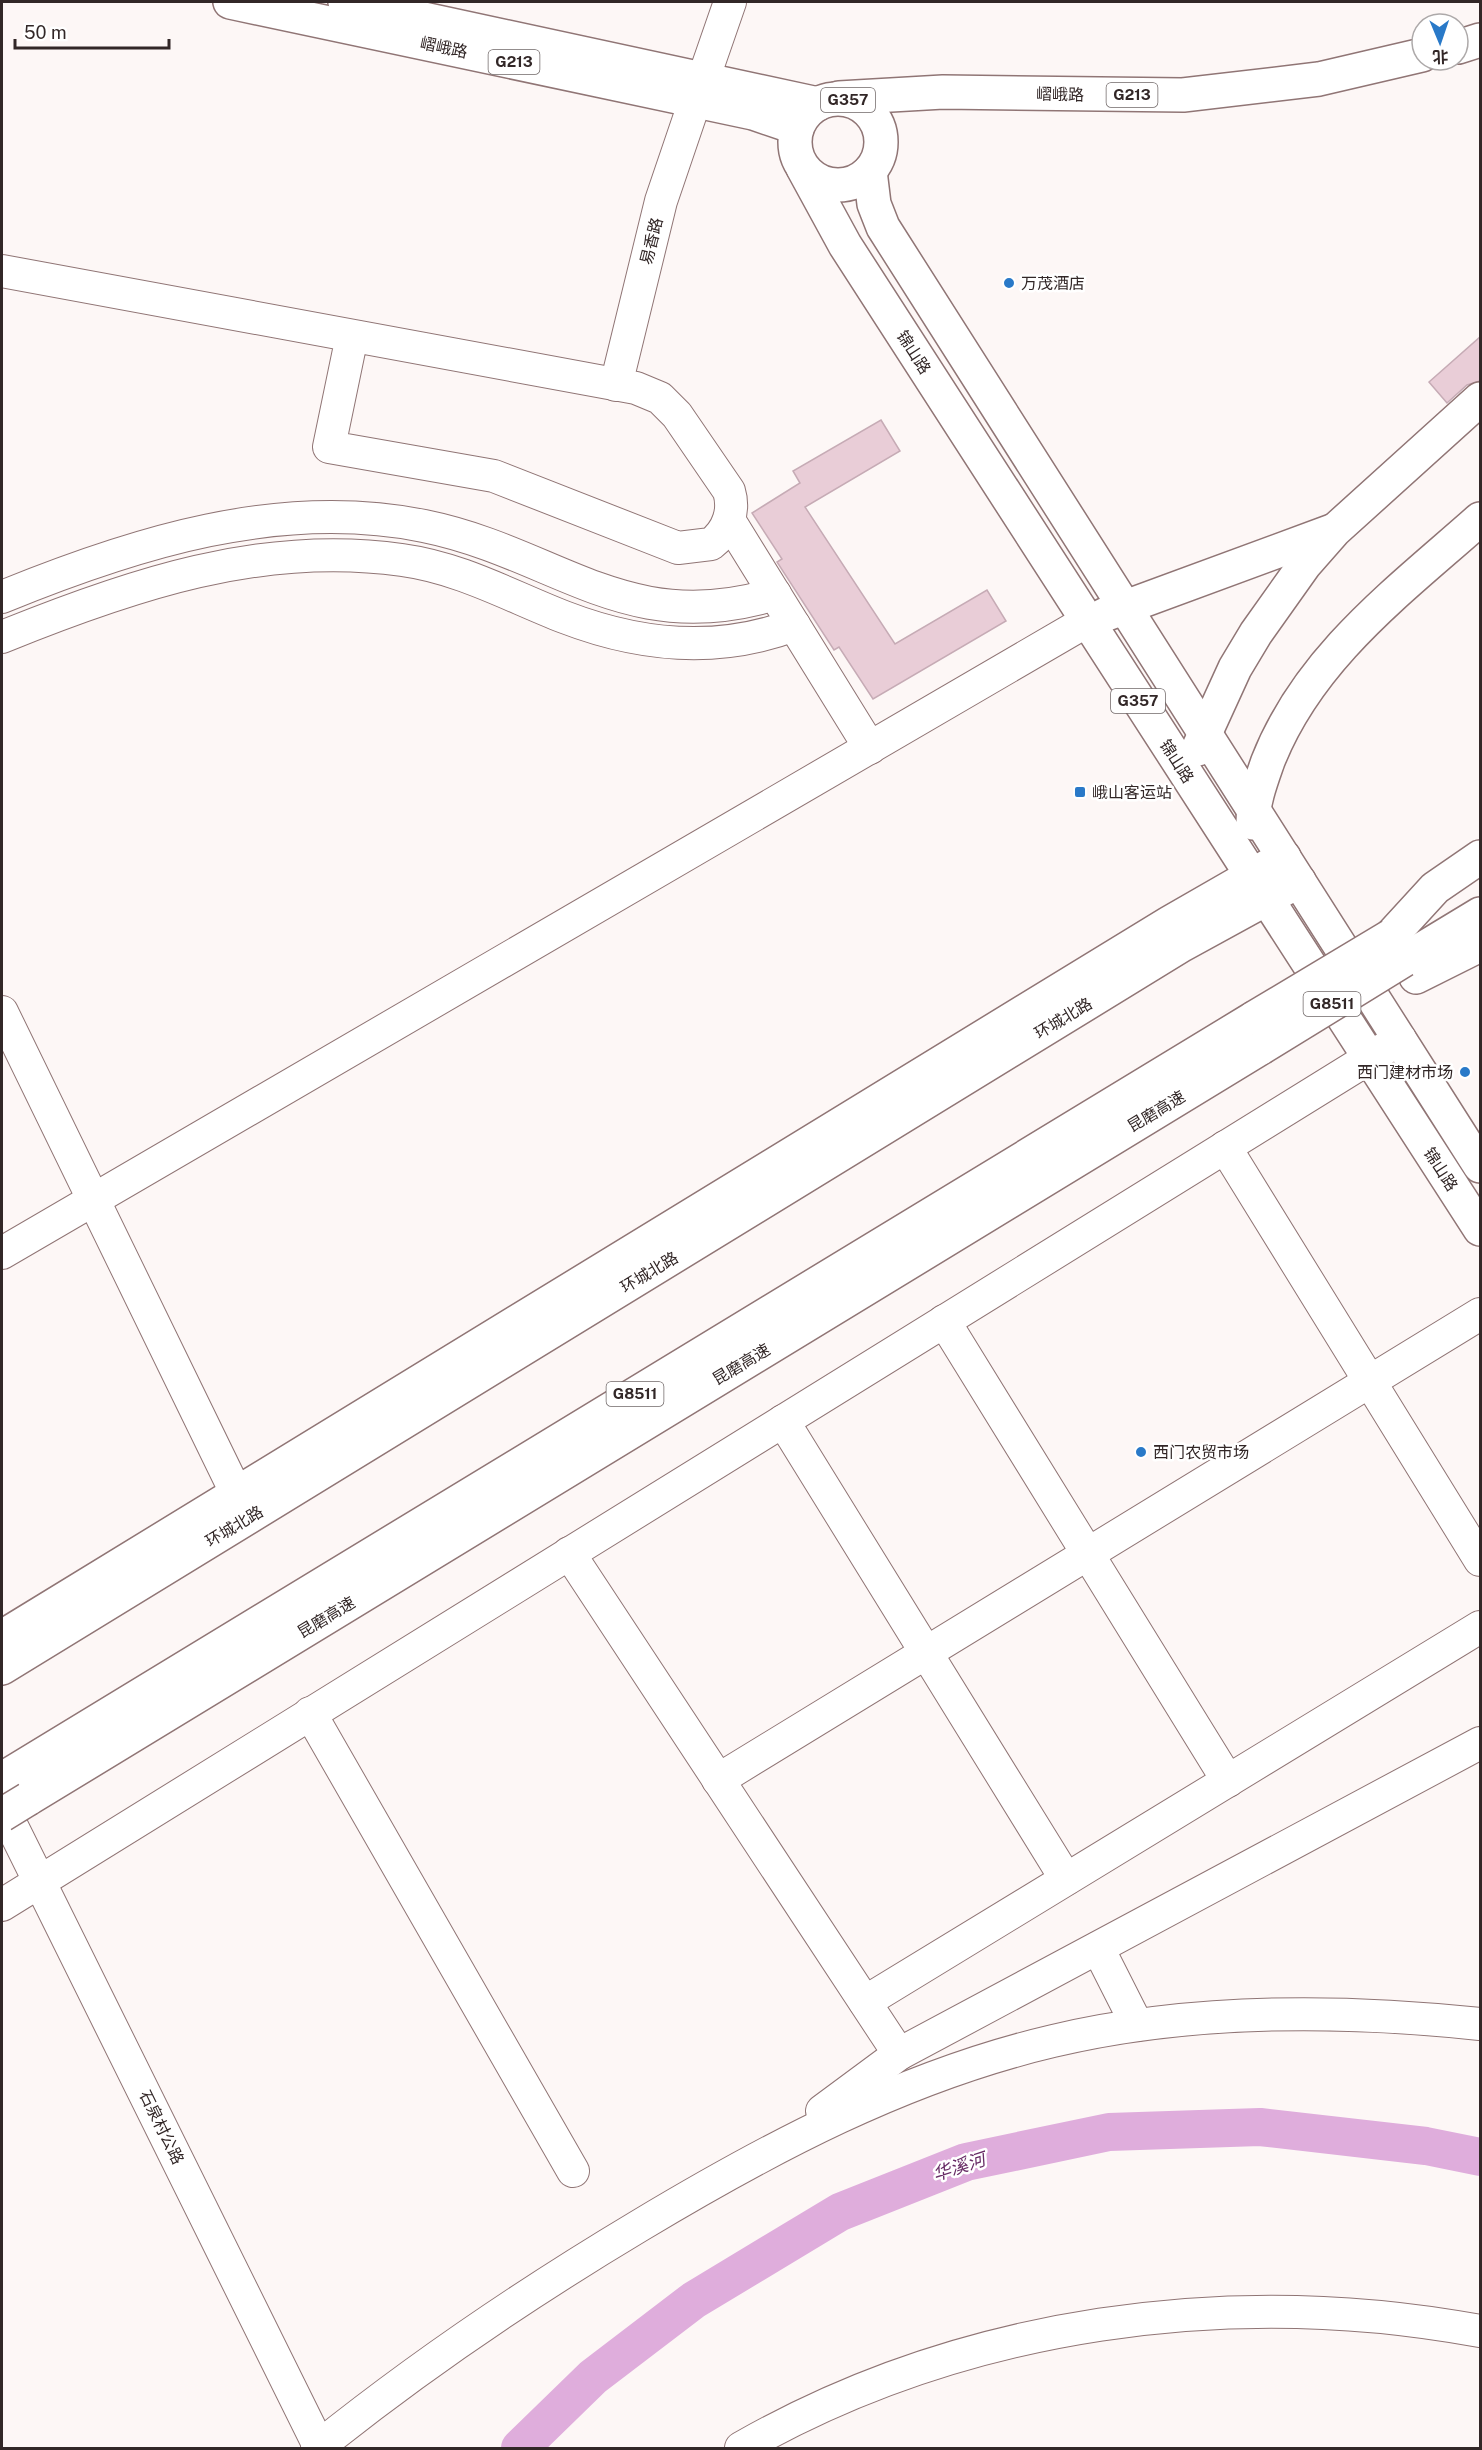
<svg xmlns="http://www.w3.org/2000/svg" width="1482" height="2450" font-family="'Public Sans','Noto Sans SC',sans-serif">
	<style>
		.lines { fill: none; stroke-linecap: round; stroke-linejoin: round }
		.river { stroke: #dfaddc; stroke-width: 38 }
		.building { fill: #e9cdd7; stroke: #c6abb5; stroke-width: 1.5 }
		.minor-casing { stroke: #907575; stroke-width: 34 }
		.major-casing { stroke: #907575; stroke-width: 36 }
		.highway-casing { stroke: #907575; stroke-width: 36 }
		.minor { stroke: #fff; stroke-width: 32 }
		.major { stroke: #fff; stroke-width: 33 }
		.highway { stroke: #fff; stroke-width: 33 }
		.highway-bridge-casing { stroke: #907575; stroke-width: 36; stroke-linecap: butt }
		.highway-bridge { stroke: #fff; stroke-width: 33 }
		.poi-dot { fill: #2979c8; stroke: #fff; stroke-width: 2 }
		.labels { text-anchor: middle; stroke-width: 5; stroke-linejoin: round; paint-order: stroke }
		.shield { fill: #fff; stroke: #706868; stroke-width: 1.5 }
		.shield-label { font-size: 15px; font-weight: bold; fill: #322727 }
		.street-label { font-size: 16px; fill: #322727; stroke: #fff }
		.poi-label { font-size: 16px; fill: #322727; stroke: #fff; text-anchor: start }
		.water-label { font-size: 18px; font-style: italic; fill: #672b65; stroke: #fff }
	</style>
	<rect width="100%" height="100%" fill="#fdf7f6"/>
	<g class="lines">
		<!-- river -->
		<path class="river" d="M520 2448 593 2377 694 2300 840 2212 966 2162 1109 2132 1260 2127 1426 2146 1480 2157"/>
	</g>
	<!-- building -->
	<g class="building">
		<path d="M1480 337V381L1467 385 1447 403 1429 382Z"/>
		<path d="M881 420 900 451 805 507 895 644 987 590 1006 621 873 699 839 647 834 650 777 562 782 559 752 513 800 483 793 471Z"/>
	</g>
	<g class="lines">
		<defs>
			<g id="minor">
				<path d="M704 77 730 2"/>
				<path d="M2 271 636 388 660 398 677 415 729 491C735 511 728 531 711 544L678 548 494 476 329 447 352 336"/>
				<path d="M616 385 661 201 695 101"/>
				<path d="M729 520 870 748"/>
				<path d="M2 597C134 543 279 497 424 526 557 553 626 639 775 594"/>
				<path d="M2 637C130 585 262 540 402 560 461 568 510 596 564 617 639 646 717 654 794 625"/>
				<path d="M2 1012 248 1517"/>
				<path d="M1225 1147 1480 1560"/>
				<path d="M2 1253 1087 621"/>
				<path d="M944 1321 1228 1781"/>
				<path d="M783 1421 1066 1879"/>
				<path d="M569 1553 899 2054"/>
				<path d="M310 1713 573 2171"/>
				<path d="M718 1780 1480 1314"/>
				<path d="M2 1806 320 2448"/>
				<path d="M2 1905 1400 1039"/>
				<path d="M1098 1948 1137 2025"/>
				<path d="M865 2002 1480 1627"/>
				<path d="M822 2111 899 2054 1480 1743"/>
				<path d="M317 2448C419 2366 527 2293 639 2226 769 2148 904 2076 1053 2041 1192 2008 1339 2009 1480 2024"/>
				<path d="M741 2448C963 2321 1231 2285 1480 2331"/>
			</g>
			<g id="major">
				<path d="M2 1637 1169 923 1284 857"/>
				<path d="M2 1668 1182 945 1299 881"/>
			</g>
			<g id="highway">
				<path d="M230 2 753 113 797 128"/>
				<path d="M345 2 818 104"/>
				<path d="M1458 47 1480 40"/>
				<path d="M839 98 943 92 1183 95 1319 79 1422 55"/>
				<circle cx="838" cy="142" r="43"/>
				<path d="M803 168 845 245 1480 1229"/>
				<path d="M870 171 874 204 883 227 1480 1166"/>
				<path d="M1104 615 1332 531"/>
				<path d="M1198 749 1235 668 1256 633 1305 564 1334 531 1480 399"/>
				<path d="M1253 823C1253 802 1261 781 1268 761 1309 657 1399 591 1480 519"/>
				<path d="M1391 936 1435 888 1480 857"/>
				<path d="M1404 960 1480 914"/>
				<path d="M1416 977 1480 945"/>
				<path d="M2 1779 1254 1018"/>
				<path d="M28 1799 1261 1048"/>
			</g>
		</defs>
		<!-- minor casing -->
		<use href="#minor" class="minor-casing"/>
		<!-- major casing -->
		<use href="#major" class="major-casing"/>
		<!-- highway casing -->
		<use href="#highway" class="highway-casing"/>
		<!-- minor -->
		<use href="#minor" class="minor"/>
		<!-- major -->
		<use href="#major" class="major"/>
		<!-- highway -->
		<use href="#highway" class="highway"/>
		<defs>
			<g id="highway-bridge">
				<path d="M1254 1018 1391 936"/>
				<path d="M1261 1048 1404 960"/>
				<path d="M2 1815 28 1799"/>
			</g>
		</defs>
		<!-- highway-bridge casing -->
		<use href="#highway-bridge" class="highway-bridge-casing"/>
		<!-- highway-bridge -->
		<use href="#highway-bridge" class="highway-bridge"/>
	</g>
	<!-- markers -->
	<g class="poi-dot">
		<circle cx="1009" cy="283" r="6"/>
		<rect x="1074" y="786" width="12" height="12" rx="3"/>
		<circle cx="1465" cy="1072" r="6"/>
		<circle cx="1141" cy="1452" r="6"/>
	</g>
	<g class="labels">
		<!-- shield labels -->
		<g class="shield">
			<rect x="488.5" y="50" width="51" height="24" rx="4.5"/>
			<rect x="1106.5" y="83" width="51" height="24" rx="4.5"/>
			<rect x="821" y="88" width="54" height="24" rx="4.5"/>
			<rect x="1111" y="689" width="54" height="24" rx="4.5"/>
			<rect x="1303.5" y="992" width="57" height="24" rx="4.5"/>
			<rect x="606.5" y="1382" width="57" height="24" rx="4.5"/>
		</g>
		<g class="shield-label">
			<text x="514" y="67">G213</text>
			<text x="1132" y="100">G213</text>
			<text x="848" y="105">G357</text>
			<text x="1138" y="706">G357</text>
			<text x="1332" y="1009">G8511</text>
			<text x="635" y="1399">G8511</text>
		</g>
		<!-- street labels -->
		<g class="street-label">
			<text transform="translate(444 47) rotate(12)" y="6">嶍峨路</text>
			<text transform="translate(1060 94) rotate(1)" y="6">嶍峨路</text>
			<text transform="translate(651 241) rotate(-76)" y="6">易香路</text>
			<text transform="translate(914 352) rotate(57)" y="6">锦山路</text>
			<text transform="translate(1177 761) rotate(57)" y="6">锦山路</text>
			<text transform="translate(1063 1018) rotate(-31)" y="6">环城北路</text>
			<text transform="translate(1156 1111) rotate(-31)" y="6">昆磨高速</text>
			<text transform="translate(1441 1169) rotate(57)" y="6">锦山路</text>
			<text transform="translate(649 1272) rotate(-31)" y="6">环城北路</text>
			<text transform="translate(741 1364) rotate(-31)" y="6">昆磨高速</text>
			<text transform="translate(234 1526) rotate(-31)" y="6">环城北路</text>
			<text transform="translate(326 1617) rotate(-31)" y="6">昆磨高速</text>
			<text transform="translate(162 2127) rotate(64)" y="6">石泉村公路</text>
		</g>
		<!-- poi labels -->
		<g class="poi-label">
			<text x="1021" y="289">万茂酒店</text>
			<text x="1092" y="798">峨山客运站</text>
			<text x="1453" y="1078" text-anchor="end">西门建材市场</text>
			<text x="1153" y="1458">西门农贸市场</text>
		</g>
		<!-- water labels -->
		<g class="water-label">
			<text transform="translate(959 2167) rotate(-18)" y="6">华溪河</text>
		</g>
	</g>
	<!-- border -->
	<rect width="1482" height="2450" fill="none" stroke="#322727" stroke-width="6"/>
	<!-- north arrow -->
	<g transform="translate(1440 42) rotate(178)"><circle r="28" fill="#ffffff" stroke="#ada9a9" stroke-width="1.5"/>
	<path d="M0-4.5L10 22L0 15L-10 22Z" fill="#2979c8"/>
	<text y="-9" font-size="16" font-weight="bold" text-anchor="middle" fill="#322727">北</text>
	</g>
	<!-- scale -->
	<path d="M15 39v9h154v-9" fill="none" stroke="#322727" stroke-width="3"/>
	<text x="24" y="39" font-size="18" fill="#322727" stroke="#ffffff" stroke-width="4.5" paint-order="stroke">50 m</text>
</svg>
